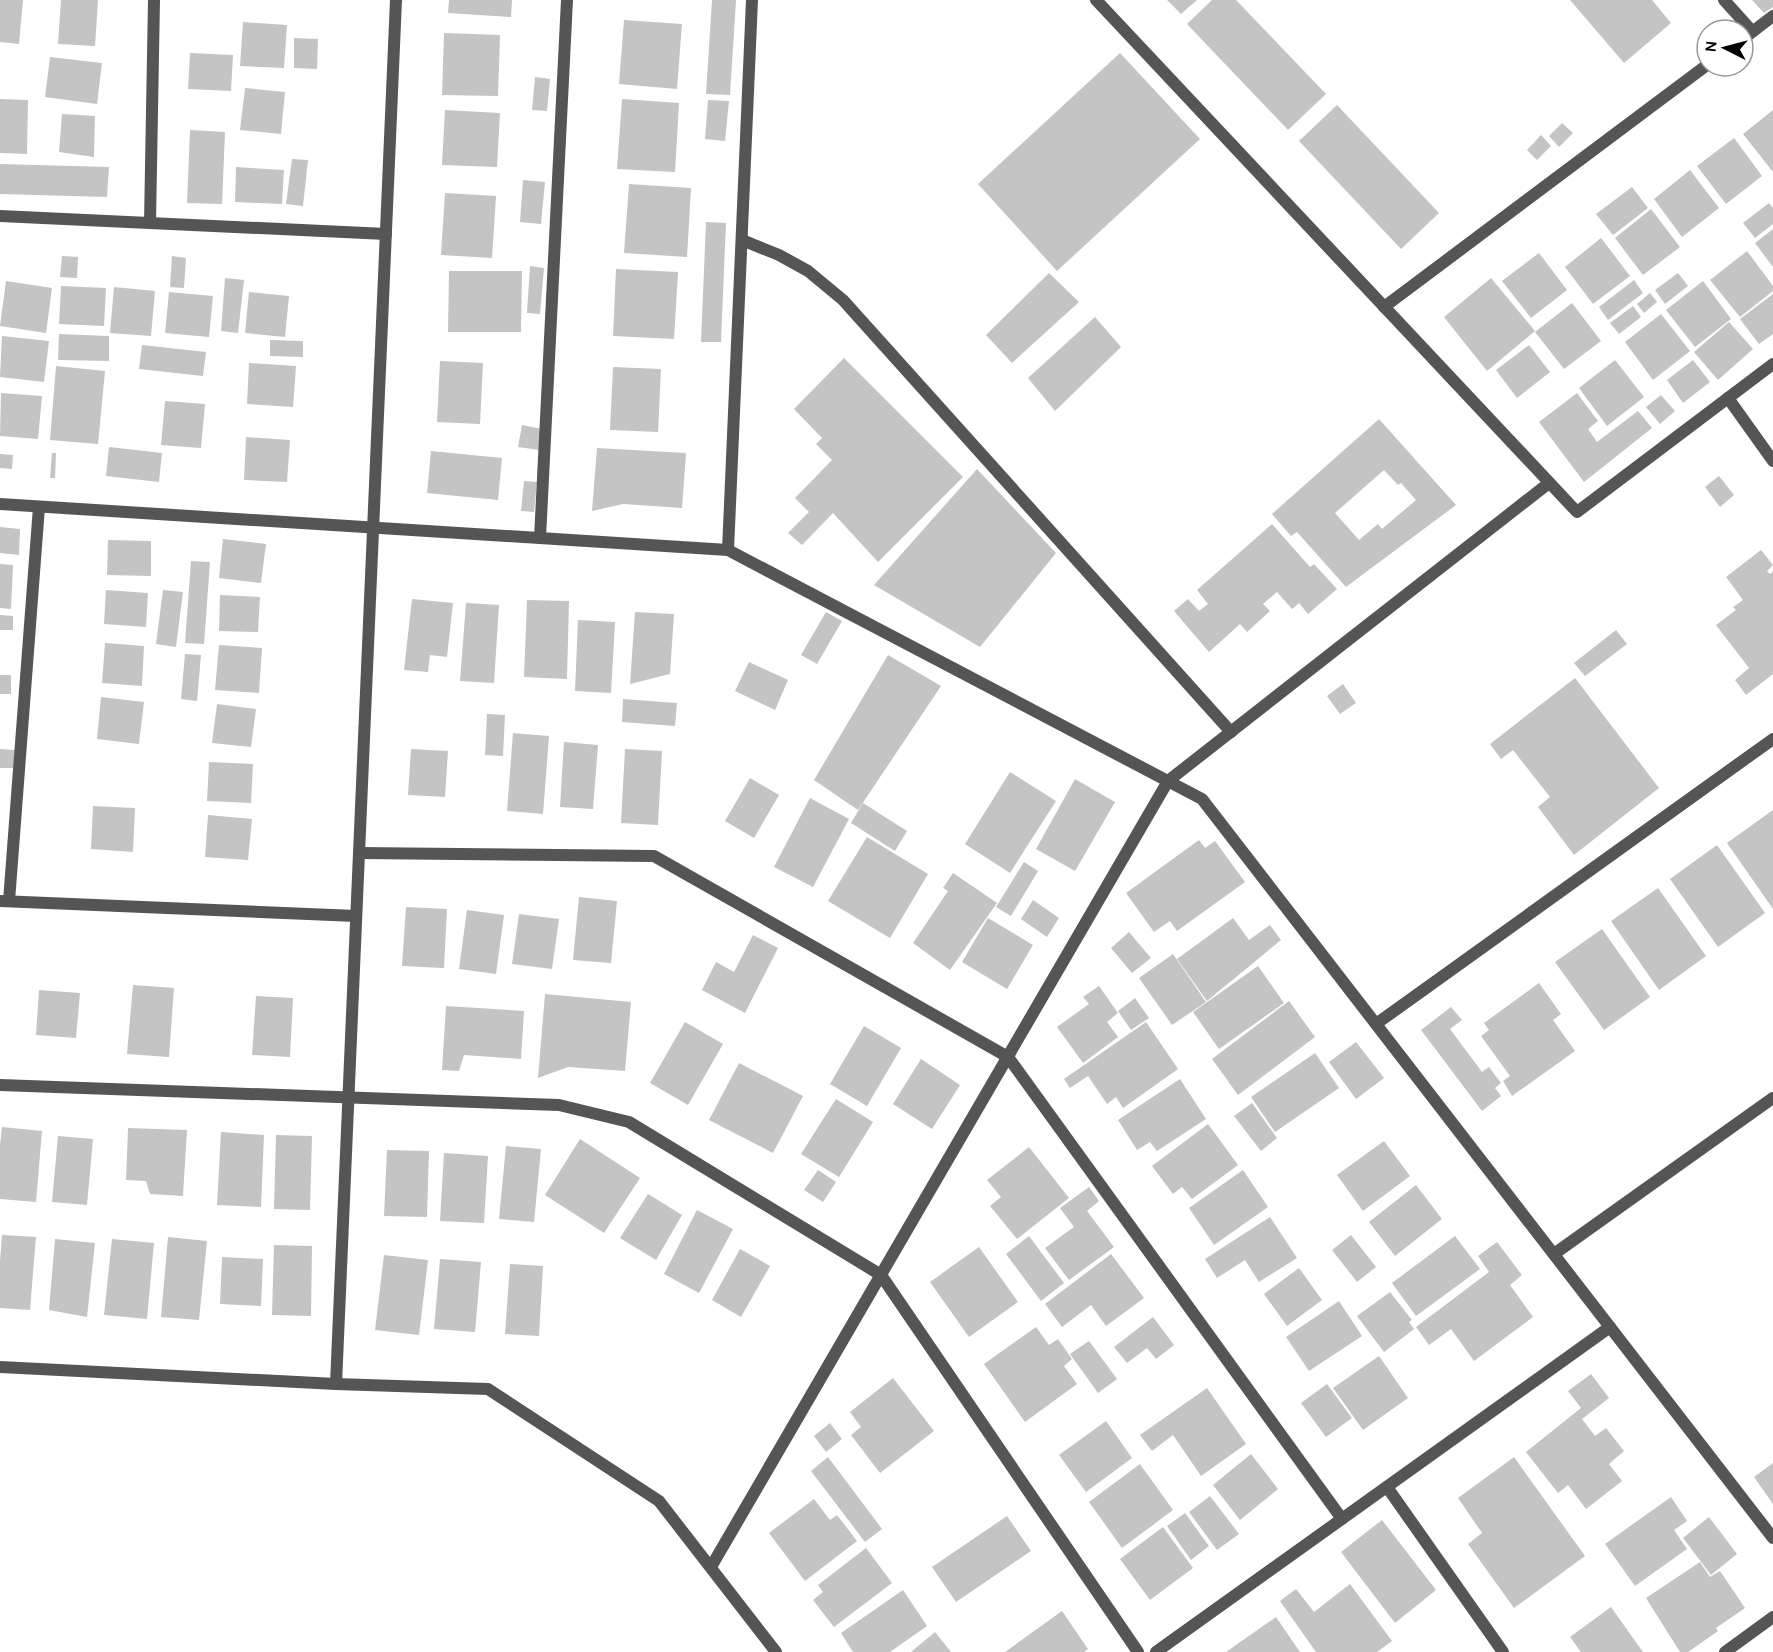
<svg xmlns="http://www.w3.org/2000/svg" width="1773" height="1652" font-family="Karla,sans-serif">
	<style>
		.building { fill: #c4c4c4; fill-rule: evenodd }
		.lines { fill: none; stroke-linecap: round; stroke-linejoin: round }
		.street { stroke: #555; stroke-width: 12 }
	</style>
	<rect width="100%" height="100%" fill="#fff"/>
	<!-- building -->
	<g class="building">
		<path d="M0 0H23L19 44 0 42Z"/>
		<path d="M61 0H98L95 46 58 44Z"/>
		<path d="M449 0H512L511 17 448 13Z"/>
		<path d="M712 0H736L730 95 706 94Z"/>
		<path d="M1167 0H1197L1181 14Z"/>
		<path d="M1212 0H1236L1326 94 1288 130 1187 24Z"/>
		<path d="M1570 0H1652L1671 23 1624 63Z"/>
		<path d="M1752 0H1773V7L1764 13Z"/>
		<path d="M624 20 682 24 677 89 619 84Z"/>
		<path d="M243 22 287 25 284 68 240 66Z"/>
		<path d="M444 33 500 35 498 96 442 95Z"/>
		<path d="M294 38 318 39 317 69 294 68Z"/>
		<path d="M190 53 233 55 231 91 188 89Z"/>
		<path d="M1120 53 1200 139 1057 271 978 184Z"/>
		<path d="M50 57 102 63 97 104 45 97Z"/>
		<path d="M535 77 550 79 547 111 532 110Z"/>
		<path d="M245 88 285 92 281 134 240 130Z"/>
		<path d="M0 99 28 100 27 154 0 153Z"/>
		<path d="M622 99 679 103 675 172 617 169Z"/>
		<path d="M708 100 729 101 725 141 705 139Z"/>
		<path d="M1337 105 1439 213 1401 249 1299 141Z"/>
		<path d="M445 110 500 113 497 167 442 165Z"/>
		<path d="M1773 110V172L1743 134Z"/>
		<path d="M62 114 95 116 94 157 59 152Z"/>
		<path d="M1562 123 1573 133 1559 147 1549 136Z"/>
		<path d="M190 130 225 132 222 204 187 203Z"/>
		<path d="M1541 135 1551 146 1537 160 1527 150Z"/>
		<path d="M1734 138 1762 176 1726 204 1697 166Z"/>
		<path d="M292 159 308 160 303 206 286 204Z"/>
		<path d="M0 164 109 167 107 197 0 194Z"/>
		<path d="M236 167 284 170 282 204 235 202Z"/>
		<path d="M1690 170 1719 208 1682 237 1654 199Z"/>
		<path d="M523 180 545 182 541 224 520 222Z"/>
		<path d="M629 184 691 188 687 257 624 253Z"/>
		<path d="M1632 187 1648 208 1613 235 1596 214Z"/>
		<path d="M445 193 496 196 492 258 441 255Z"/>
		<path d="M1769 203 1773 208V224L1755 238 1743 223Z"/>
		<path d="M1651 209 1680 247 1643 275 1615 238Z"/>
		<path d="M706 222 726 223 721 342H701Z"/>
		<path d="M1773 229V267L1755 243Z"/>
		<path d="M1601 238 1630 276 1593 304 1565 267Z"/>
		<path d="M1747 251 1773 286V291L1740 317 1710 280Z"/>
		<path d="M1539 253 1567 290 1531 318 1502 281Z"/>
		<path d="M62 256 78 257 77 278 60 277Z"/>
		<path d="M172 256 186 258 184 288 170 287Z"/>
		<path d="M530 266 544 268 540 314 527 313Z"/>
		<path d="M616 269 678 272 674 339 613 336Z"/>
		<path d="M449 271H522L521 332H448Z"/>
		<path d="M1049 273 1079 302 1012 363 986 335Z"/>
		<path d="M1678 273 1688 286 1665 304 1655 290Z"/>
		<path d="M225 278 244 280 238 333 221 331Z"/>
		<path d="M1491 278 1535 331 1487 371 1444 317Z"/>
		<path d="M1634 280 1643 293 1608 320 1599 307Z"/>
		<path d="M6 281 52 288 46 333 0 326Z"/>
		<path d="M1703 281 1731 319 1695 347 1666 310Z"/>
		<path d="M61 286 106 288 104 326 59 324Z"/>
		<path d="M114 287 155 291 151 336 110 333Z"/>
		<path d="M169 292 213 296 209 337 165 333Z"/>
		<path d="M249 292 289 296 285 337 245 333Z"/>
		<path d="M1650 293 1657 302 1644 313 1637 304Z"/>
		<path d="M1773 294V334L1759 344 1740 319Z"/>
		<path d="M1572 303 1601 341 1564 369 1535 332Z"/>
		<path d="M1633 306 1641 317 1619 334 1610 323Z"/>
		<path d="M1661 314 1690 351 1653 380 1625 342Z"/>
		<path d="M1095 317 1121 347 1055 411 1028 378Z"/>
		<path d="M1729 322 1753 349 1718 380 1694 352Z"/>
		<path d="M59 334 109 336V361L58 360Z"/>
		<path d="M2 336 49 341 44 382 0 377Z"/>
		<path d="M270 340 303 341V357L270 356Z"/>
		<path d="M142 345 206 352 203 376 139 369Z"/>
		<path d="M1529 345 1550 372 1517 398 1496 370Z"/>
		<path d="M844 358 963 477 878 562 833 513 802 545 788 533 809 512 795 498 832 460 816 444 822 438 794 409Z"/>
		<path d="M1615 360 1644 397 1607 426 1579 388Z"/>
		<path d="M1693 360 1710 382 1683 403 1667 380Z"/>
		<path d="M440 361 483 363 480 424 437 422Z"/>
		<path d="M249 363 296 366 293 407 247 404Z"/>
		<path d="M56 366 105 371 98 444 50 440Z"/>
		<path d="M613 367 661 369 658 432 610 430Z"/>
		<path d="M1 393 42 396 38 439 0 436Z"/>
		<path d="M1577 393 1598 421 1588 429 1597 442 1638 411 1652 428 1584 482 1539 422Z"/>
		<path d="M1661 395 1675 411 1660 424 1646 407Z"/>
		<path d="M165 401 205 404 201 448 161 445Z"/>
		<path d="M1379 419 1456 505 1346 587 1297 532 1291 536 1272 514ZM1384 470 1398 485 1401 483 1416 500 1382 529 1378 524 1359 540 1335 513Z"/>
		<path d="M522 425 542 429 539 450 518 447Z"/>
		<path d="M246 437 290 440 287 482 244 480Z"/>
		<path d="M109 447 162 453 159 482 106 476Z"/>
		<path d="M597 448 686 453 682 508 623 504 592 511Z"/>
		<path d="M431 451 502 458 498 500 427 493Z"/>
		<path d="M52 453H56L55 478H50Z"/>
		<path d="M0 454 13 455 12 469 0 468Z"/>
		<path d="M977 469 1056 553 980 647 874 585Z"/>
		<path d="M1719 476 1734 495 1720 507 1705 487Z"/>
		<path d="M524 481 537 482 534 512 521 511Z"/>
		<path d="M1272 524 1310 567 1314 564 1337 589 1308 614 1299 603 1292 609 1277 592 1263 604 1270 611 1247 632 1240 624 1209 652 1174 611 1188 599 1199 611 1208 604 1197 590Z"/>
		<path d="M0 527 20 529 19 555 0 553Z"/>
		<path d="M223 539 266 544 261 583 219 578Z"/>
		<path d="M108 540 151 541V576L107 575Z"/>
		<path d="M1761 550 1773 565 1767 571 1770 574 1773 571V674L1746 695 1735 680 1749 668 1716 625 1736 610 1733 607 1743 600 1726 577Z"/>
		<path d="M191 561 210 562 204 644 185 643Z"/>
		<path d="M0 564 13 565 11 609 0 608Z"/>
		<path d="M106 590 148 593 146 627 104 624Z"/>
		<path d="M163 590 183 592 176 647 156 644Z"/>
		<path d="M220 595 260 597 258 632 219 631Z"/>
		<path d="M412 599 453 603 447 657 430 655 428 672 404 670Z"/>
		<path d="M527 600 569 601 567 679 524 677Z"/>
		<path d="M466 603 499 605 494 683 460 681Z"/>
		<path d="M635 612 674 614 670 674 630 684Z"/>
		<path d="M826 612 842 621 817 664 801 655Z"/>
		<path d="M0 615 13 616V630H0Z"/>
		<path d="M578 620 615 622 611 693 575 691Z"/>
		<path d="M1616 630 1627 644 1585 676 1574 663Z"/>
		<path d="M105 643 144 646 142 686 102 683Z"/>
		<path d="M219 645 262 648 259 693 215 690Z"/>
		<path d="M185 654 201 655 197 701 181 699Z"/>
		<path d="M888 655 941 686 858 810 814 780Z"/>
		<path d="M749 662 788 680 775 710 735 691Z"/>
		<rect x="0" y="675" width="11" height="19"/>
		<path d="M1575 678 1659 788 1574 855 1538 807 1550 797 1513 750 1501 759 1490 744Z"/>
		<path d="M1343 684 1356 703 1340 714 1327 696Z"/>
		<path d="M101 697 144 702 139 744 97 739Z"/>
		<path d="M623 699 677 703 675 726 622 722Z"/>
		<path d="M217 704 256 709 251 747 212 743Z"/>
		<path d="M487 714 505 715 503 756 485 755Z"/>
		<path d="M513 733 549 736 543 814 507 811Z"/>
		<path d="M564 742 598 745 593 809 560 807Z"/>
		<path d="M0 749 15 750 14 768H0Z"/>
		<path d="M411 749 448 751 445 797 408 795Z"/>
		<path d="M625 749 662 751 658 825 621 823Z"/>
		<path d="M209 762 253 764 251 803 207 801Z"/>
		<path d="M1010 772 1056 801 1010 873 965 844Z"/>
		<path d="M750 778 779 795 754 838 725 821Z"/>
		<path d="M1075 779 1115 802 1075 871 1036 849Z"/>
		<path d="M810 798 849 819 813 887 774 867Z"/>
		<path d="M863 803 907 831 895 851 851 823Z"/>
		<path d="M93 806 135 808 133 852 91 849Z"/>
		<path d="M1773 810V909L1727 843Z"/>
		<path d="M208 815 252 819 248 860 205 857Z"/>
		<path d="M867 837 928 874 890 938 828 901Z"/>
		<path d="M1199 840 1205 848 1215 841 1245 882 1177 931 1170 921 1154 932 1126 893Z"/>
		<path d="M1717 845 1765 913 1718 947 1670 879Z"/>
		<path d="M1024 862 1038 871 1011 916 996 907Z"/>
		<path d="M953 873 997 903 950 970 913 943 948 891 943 888Z"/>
		<path d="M1658 888 1706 956 1659 990 1611 921Z"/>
		<path d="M579 897 617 901 611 963 573 960Z"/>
		<path d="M1033 900 1059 918 1047 937 1021 919Z"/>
		<path d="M406 907 447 909 444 968 402 966Z"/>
		<path d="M467 910 504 915 496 974 459 969Z"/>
		<path d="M519 914 559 919 552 969 512 964Z"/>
		<path d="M988 918 1033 945 1007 989 962 962Z"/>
		<path d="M1233 918 1249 940 1270 925 1281 940 1207 1001 1177 959Z"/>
		<path d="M1602 929 1650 997 1604 1030 1555 962Z"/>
		<path d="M1129 932 1151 958 1132 973 1111 948Z"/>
		<path d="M753 935 778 948 745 1013 702 990 716 962 734 972Z"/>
		<path d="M1173 954 1206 1002 1172 1025 1139 978Z"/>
		<path d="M1258 966 1284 1003 1219 1049 1193 1012Z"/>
		<path d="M1539 983 1561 1014 1553 1020 1575 1051 1512 1096 1503 1081 1510 1076 1481 1036 1489 1030 1484 1023Z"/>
		<path d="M133 985 174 988 169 1057 127 1054Z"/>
		<path d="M1099 986 1118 1013 1107 1022 1118 1037 1083 1063 1057 1027 1089 1004 1083 997Z"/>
		<path d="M39 990 80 993 76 1038 36 1035Z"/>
		<path d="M545 994 631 1002 625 1071 568 1067 538 1078Z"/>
		<path d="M256 996 293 998 290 1057 252 1055Z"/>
		<path d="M1135 998 1149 1018 1131 1030 1118 1011Z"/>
		<path d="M1289 1001 1315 1037 1238 1095 1212 1059Z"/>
		<path d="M446 1006 524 1011 521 1059 464 1055 459 1071 442 1070Z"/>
		<path d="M1451 1007 1462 1020 1450 1029 1482 1072 1489 1067 1501 1083 1495 1088 1501 1096 1482 1111 1421 1030Z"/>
		<path d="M685 1022 723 1044 688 1105 650 1083Z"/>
		<path d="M1146 1022 1178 1069 1123 1108 1116 1097 1107 1104 1088 1076 1070 1088 1064 1079Z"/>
		<path d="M864 1026 901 1048 867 1106 830 1084Z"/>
		<path d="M1356 1042 1384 1078 1356 1099 1329 1062Z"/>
		<path d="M1315 1053 1339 1088 1275 1132 1251 1097Z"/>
		<path d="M921 1059 960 1085 932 1129 893 1104Z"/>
		<path d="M739 1063 803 1096 773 1153 709 1120Z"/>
		<path d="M1180 1079 1206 1119 1157 1151 1150 1142 1137 1150 1118 1120Z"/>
		<path d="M836 1099 873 1122 839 1177 801 1154Z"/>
		<path d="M1252 1103 1277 1138 1261 1151 1234 1116Z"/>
		<path d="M1208 1124 1238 1165 1192 1199 1182 1187 1173 1194 1152 1166Z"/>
		<path d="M2 1127 42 1131 36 1202 0 1199V1145Z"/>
		<path d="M128 1128 187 1130 183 1196 150 1194 146 1181 126 1180Z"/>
		<path d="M221 1132 264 1135 261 1207 217 1205Z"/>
		<path d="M276 1135 312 1136 310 1210 274 1209Z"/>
		<path d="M58 1136 93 1139 87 1205 52 1202Z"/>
		<path d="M580 1139 640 1178 604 1233 545 1195Z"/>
		<path d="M1384 1141 1410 1176 1363 1211 1337 1175Z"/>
		<path d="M506 1146 541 1149 534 1222 499 1219Z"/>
		<path d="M1029 1147 1069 1198 1017 1239 990 1206 1001 1197 987 1180Z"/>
		<path d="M387 1150 429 1151 427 1217 384 1216Z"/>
		<path d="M444 1153 488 1156 484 1223 440 1221Z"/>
		<path d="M818 1170 836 1182 823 1202 804 1190Z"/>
		<path d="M1243 1170 1268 1207 1214 1245 1189 1208Z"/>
		<path d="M1416 1185 1442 1219 1395 1256 1369 1222Z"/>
		<path d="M1089 1187 1099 1201 1087 1211 1114 1247 1069 1280 1045 1248 1074 1227 1060 1208Z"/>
		<path d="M648 1194 682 1215 656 1260 620 1238Z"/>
		<path d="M697 1210 733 1229 699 1293 664 1274Z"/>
		<path d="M1270 1217 1297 1258 1259 1282 1245 1260 1217 1278 1205 1259Z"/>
		<path d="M2 1235 36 1237 30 1310 0 1308V1261Z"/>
		<path d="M1351 1235 1376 1267 1357 1282 1332 1250Z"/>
		<path d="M1029 1236 1064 1283 1041 1301 1006 1254Z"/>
		<path d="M1455 1236 1480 1269 1416 1316 1392 1283Z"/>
		<path d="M168 1237 207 1241 199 1320 161 1317Z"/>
		<path d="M55 1239 95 1243 87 1317 49 1310Z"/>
		<path d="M112 1239 154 1243 147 1319 104 1315Z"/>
		<path d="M1497 1242 1522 1275 1510 1285 1533 1317 1474 1361 1451 1329 1429 1345 1416 1327 1489 1272 1478 1256Z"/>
		<path d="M274 1245 312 1246 311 1316 272 1315Z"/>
		<path d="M979 1247 1018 1302 969 1337 930 1282Z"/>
		<path d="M740 1249 770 1266 741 1317 712 1300Z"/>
		<path d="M1111 1254 1144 1298 1106 1326 1091 1305 1062 1327 1045 1304Z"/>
		<path d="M384 1255 428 1260 419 1335 375 1330Z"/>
		<path d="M222 1257 263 1259 261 1306 220 1304Z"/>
		<path d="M440 1259 481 1262 475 1332 434 1329Z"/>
		<path d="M510 1264 543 1266 539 1336 505 1334Z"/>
		<path d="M1299 1268 1322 1300 1287 1326 1264 1294Z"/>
		<path d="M1390 1292 1412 1320 1409 1322 1414 1329 1384 1352 1357 1316Z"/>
		<path d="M1339 1301 1362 1336 1309 1371 1286 1337Z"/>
		<path d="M1153 1317 1174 1345 1156 1359 1147 1348 1127 1363 1114 1347Z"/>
		<path d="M1036 1327 1049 1345 1058 1339 1072 1359 1064 1366 1077 1384 1025 1422 984 1364Z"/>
		<path d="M1089 1341 1117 1379 1098 1393 1070 1354Z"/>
		<path d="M1379 1356 1408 1398 1363 1430 1333 1388Z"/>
		<path d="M1591 1374 1609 1398 1582 1419 1595 1436 1606 1428 1624 1451 1609 1464 1622 1481 1586 1509 1568 1485 1558 1493 1526 1452 1581 1408 1568 1391Z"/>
		<path d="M893 1378 934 1431 880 1473 851 1435 861 1427 850 1412Z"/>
		<path d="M1327 1384 1352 1418 1326 1437 1301 1403Z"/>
		<path d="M1207 1388 1246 1444 1201 1476 1173 1435 1152 1451 1140 1435Z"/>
		<path d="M1106 1421 1132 1458 1086 1492 1059 1455Z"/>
		<path d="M830 1423 842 1439 826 1452 814 1436Z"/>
		<path d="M1251 1454 1278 1489 1240 1520 1213 1485Z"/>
		<path d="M828 1457 882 1529 865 1542 811 1471Z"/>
		<path d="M1514 1457 1585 1556 1514 1608 1468 1544 1482 1533 1458 1498Z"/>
		<path d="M1773 1463V1504L1754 1477Z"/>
		<path d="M1140 1464 1173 1510 1122 1548 1089 1502Z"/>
		<path d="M1210 1496 1239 1534 1217 1550 1189 1512Z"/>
		<path d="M1671 1497 1687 1521 1674 1530 1687 1549 1635 1586 1605 1544Z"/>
		<path d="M814 1499 830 1520 837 1515 857 1541 805 1581 769 1533Z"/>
		<path d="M1185 1513 1209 1546 1191 1560 1167 1526Z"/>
		<path d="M1007 1516 1031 1551 956 1602 932 1567Z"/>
		<path d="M1709 1517 1737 1554 1711 1575 1683 1538Z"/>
		<path d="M1382 1520 1436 1590 1395 1623 1341 1552Z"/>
		<path d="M1163 1527 1193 1568 1150 1600 1120 1559Z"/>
		<path d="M866 1548 892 1583 834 1627 813 1600 823 1592 818 1585Z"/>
		<path d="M1700 1562 1710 1577 1720 1571 1745 1608 1716 1628 1718 1631 1688 1652H1680L1646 1598Z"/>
		<path d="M1350 1584 1392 1641 1377 1652H1316L1280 1601 1296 1589 1314 1612Z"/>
		<path d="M903 1590 927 1626 890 1652H853L841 1633Z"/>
		<path d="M1611 1607 1643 1652H1581L1570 1637Z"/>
		<path d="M1062 1611 1088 1649 1084 1652H1005Z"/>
		<path d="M1276 1617 1300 1652H1226Z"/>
		<path d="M935 1632 951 1652H911Z"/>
	</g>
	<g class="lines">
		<!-- street -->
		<g class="street">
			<path d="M1096 0 1577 512 1773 364"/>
			<path d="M1724 0 1752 31"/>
			<path d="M1743 39 1773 16"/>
			<path d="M0 216 386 234"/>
			<path d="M150 223 154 0"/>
			<path d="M742 240 779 255 808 271 843 300 1231 732"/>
			<path d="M1384 307 1707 65"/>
			<path d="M1728 398 1773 461"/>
			<path d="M0 504 728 550 1202 799 1773 1538"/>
			<path d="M540 538 567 0"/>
			<path d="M728 550 752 0"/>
			<path d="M359 853 654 856 1008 1057 1342 1519"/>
			<path d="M0 901 356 916"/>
			<path d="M9 901 39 507"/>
			<path d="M1376 1024 1773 739"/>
			<path d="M0 1085 559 1105 629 1122 881 1275 1138 1652"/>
			<path d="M1554 1254 1773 1098"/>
			<path d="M0 1367 336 1384 488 1389 659 1501 776 1652"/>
			<path d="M336 1384 396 0"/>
			<path d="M1387 1487 1503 1652"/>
			<path d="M711 1567 1168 781 1549 483"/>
			<path d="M1156 1652 1610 1327"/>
			<path d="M1725 1652 1773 1617"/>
		</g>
	</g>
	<!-- north arrow -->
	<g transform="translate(1725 48) rotate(276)"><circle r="28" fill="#ffffff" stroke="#999999" stroke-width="1.5"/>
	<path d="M0-4.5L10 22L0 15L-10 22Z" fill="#000000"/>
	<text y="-9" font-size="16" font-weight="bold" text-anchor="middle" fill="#000000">N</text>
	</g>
</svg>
